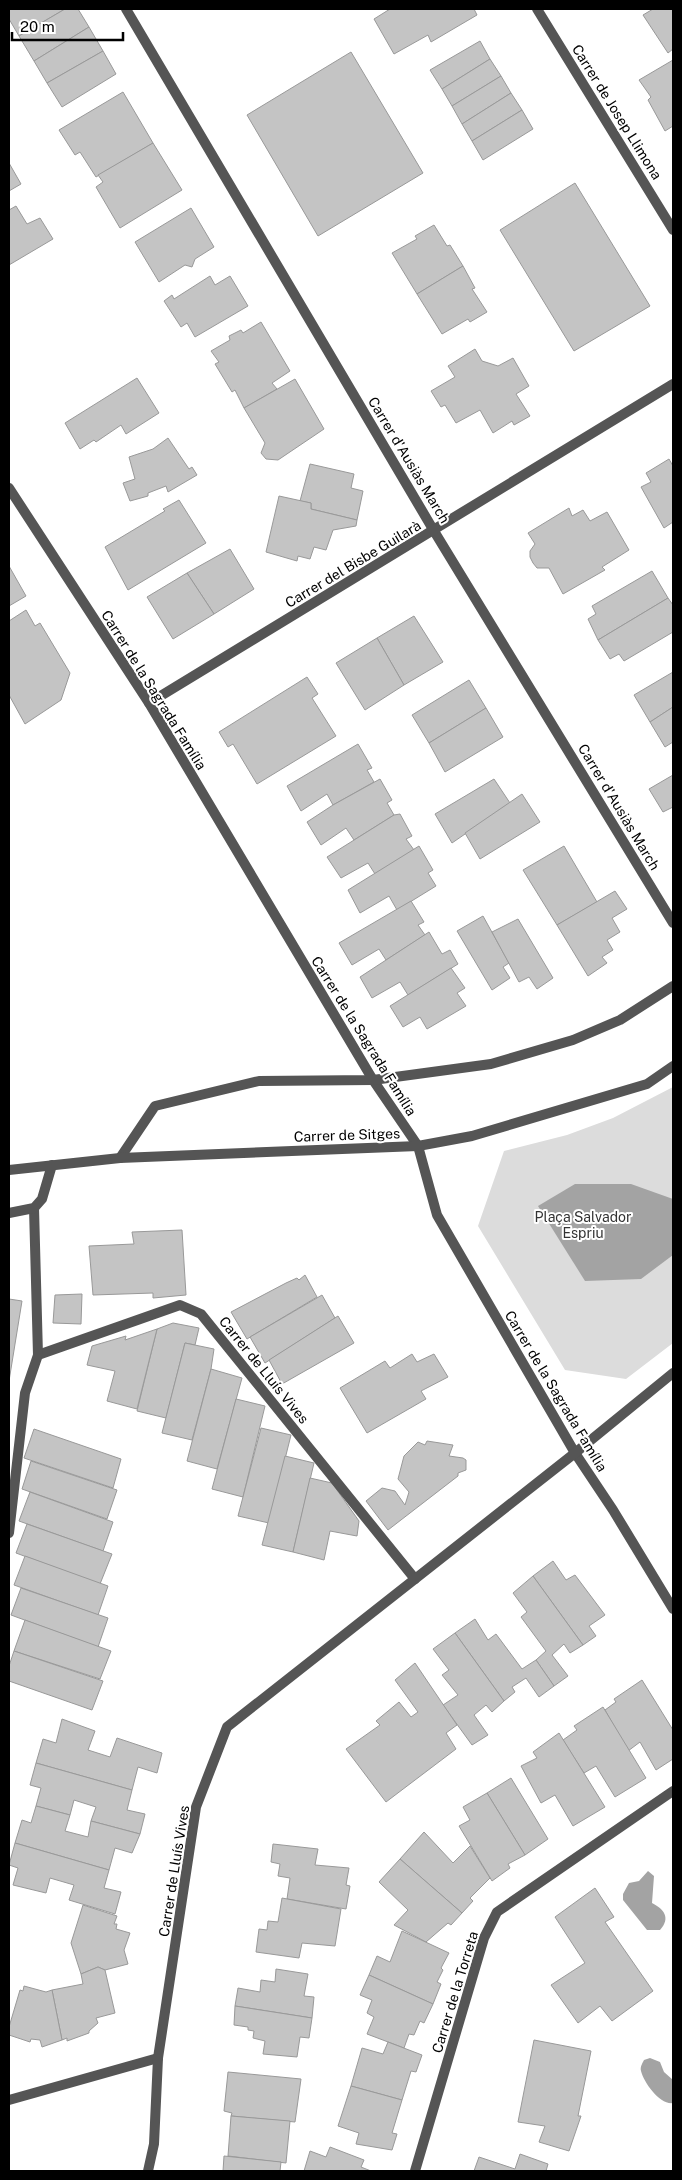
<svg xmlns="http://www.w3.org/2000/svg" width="682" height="2180" font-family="'Public Sans',sans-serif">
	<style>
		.green { fill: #dcdcdc }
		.water { fill: #a3a3a3 }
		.building { fill: #c4c4c4; stroke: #999 }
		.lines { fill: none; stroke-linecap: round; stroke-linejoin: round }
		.service { stroke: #555; stroke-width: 10 }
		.minor { stroke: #555; stroke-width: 10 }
		.tertiary { stroke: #555; stroke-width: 10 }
		.labels { text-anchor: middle; stroke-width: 4; stroke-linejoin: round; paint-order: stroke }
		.street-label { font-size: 14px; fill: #000; stroke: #fff }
		.park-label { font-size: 14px; fill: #333; stroke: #fff }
	</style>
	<rect width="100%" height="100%" fill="#fff"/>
	<!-- green -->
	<path class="green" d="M673 1087V1343L626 1379 565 1370 478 1226 504 1151 567 1135 613 1118Z"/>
	<!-- water -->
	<g class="water">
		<path d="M575 1184H631L673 1199V1255L641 1279 585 1281 538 1206Z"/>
		<path d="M648 1871 654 1876 652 1903C664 1909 671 1918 660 1930H647L623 1900V1894L629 1883 639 1881Z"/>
		<path d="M650 2058 660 2062 664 2072 673 2080V2103C660 2105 644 2083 641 2071 640 2067 642 2064 644 2060Z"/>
	</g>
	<!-- building -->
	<g class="building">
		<path d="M9 9H65L19 36 9 19Z"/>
		<path d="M65 9H78L89 27 34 61 19 36Z"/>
		<path d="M390 9H474L477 15 431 42 428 35 394 54 374 19Z"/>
		<path d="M653 9H673V49L668 53 643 15Z"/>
		<path d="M89 27 103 51 47 83 34 61Z"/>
		<path d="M480 41 490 59 442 89 430 70Z"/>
		<path d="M103 51 116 74 62 107 47 83Z"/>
		<path d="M351 52 423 173 318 236 247 115Z"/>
		<path d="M490 59 501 76 452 106 442 89Z"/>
		<path d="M673 60V126L665 131 648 100 651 97 639 80Z"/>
		<path d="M501 76 511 93 462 124 452 106Z"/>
		<path d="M123 92 153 143 96 177 80 152 75 155 59 130Z"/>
		<path d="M511 93 522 110 472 141 462 124Z"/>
		<path d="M522 110 533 129 483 160 472 141Z"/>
		<path d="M153 143 182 190 120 228 96 187 103 182 98 175Z"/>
		<path d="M9 163 21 184 9 191Z"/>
		<path d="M575 183 650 306 574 351 500 230Z"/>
		<path d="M16 206 27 224 40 218 53 239 9 265V210Z"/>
		<path d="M191 208 214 247 195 259 192 267 185 265 159 282 135 242Z"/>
		<path d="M434 225 447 246 450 245 463 266 417 294 392 253 417 239 415 236Z"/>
		<path d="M463 266 475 288 472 289 487 312 470 322 468 319 442 334 417 294Z"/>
		<path d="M210 276 215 285 230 276 248 306 195 337 187 323 181 327 164 301 172 295 174 299Z"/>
		<path d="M261 322 290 371 272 383 277 389 244 408 235 390 232 392 215 364 219 362 211 351 230 340 229 336 241 330 243 333Z"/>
		<path d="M475 349 482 361 498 366 513 358 529 386 516 394 530 416 514 425 512 421 493 433 480 410 456 423 445 405 441 407 431 391 455 377 448 366Z"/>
		<path d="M137 378 159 413 126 434 121 425 96 442 94 440 80 449 65 423Z"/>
		<path d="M295 379 324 429 278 460 266 459 261 453 265 443 244 408Z"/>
		<path d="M168 438 189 469 192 467 197 475 168 492 166 486 148 493V496L130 501 123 483 135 479 129 457 153 449Z"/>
		<path d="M669 459 673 466V522L664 528 641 487 651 482 646 473Z"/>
		<path d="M310 464 354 474 351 488 363 491 357 520 311 509V503L300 501Z"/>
		<path d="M279 496 311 503V509L357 520 356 526 333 530 326 550 314 547 310 559 298 556 297 561 266 552Z"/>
		<path d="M179 500 206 543 128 590 105 547 165 511 163 509Z"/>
		<path d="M569 508 572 516 583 510 590 521 607 512 629 550 602 567 605 570 563 594 549 568H537L533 563 530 557V551L535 544 528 533Z"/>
		<path d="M230 549 254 589 214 614 187 573Z"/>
		<path d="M9 566 26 596 9 606Z"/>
		<path d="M652 571 668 598 598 640 588 619 596 614 592 606Z"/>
		<path d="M187 573 214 614 173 639 147 597Z"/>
		<path d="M668 598 673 605V632L624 661 619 654 610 659 598 640Z"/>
		<path d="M26 610 35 626 40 623 70 673 61 700 25 724 9 695V621Z"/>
		<path d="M414 616 443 662 404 685 377 638Z"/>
		<path d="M377 638 404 685 365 710 336 663Z"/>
		<path d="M673 672V707L650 722 634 695Z"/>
		<path d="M307 677 318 694 312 698 336 736 257 784 233 744 228 747 219 732Z"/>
		<path d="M469 680 486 708 429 743 412 715Z"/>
		<path d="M673 707V742L665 747 650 722Z"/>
		<path d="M486 708 503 737 445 772 429 743Z"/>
		<path d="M358 744 372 768 367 770 374 782 333 805 327 794 301 811 287 786Z"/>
		<path d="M673 775V807L663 812 649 789Z"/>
		<path d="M380 779 392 800 387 803 394 815 354 840 346 828 321 845 307 822 333 805Z"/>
		<path d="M494 779 510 803 452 843 435 814Z"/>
		<path d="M522 794 540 822 480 859 465 833Z"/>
		<path d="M400 814 412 836 406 839 414 850 375 874 368 863 341 878 327 857 394 815Z"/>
		<path d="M419 846 433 870 428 873 436 886 397 910 389 896 360 913 348 890Z"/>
		<path d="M564 846 597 902 557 925 523 870Z"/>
		<path d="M615 891 627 909 612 918 620 932 607 940 613 950 602 957 607 963 588 976 557 925Z"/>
		<path d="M411 901 424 922 418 925 425 935 386 960 379 949 352 965 339 943Z"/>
		<path d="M483 916 509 963 503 967 510 978 492 990 457 931Z"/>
		<path d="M518 919 553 978 537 989 529 977 519 982 492 932Z"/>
		<path d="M429 932 442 954 450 950 458 964 408 995 400 982 372 998 360 977Z"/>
		<path d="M451 968 465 988 457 993 466 1006 427 1029 420 1017 403 1027 390 1006Z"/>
		<path d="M182 1230 186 1295 153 1298V1293L93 1295 89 1246 134 1244 132 1232Z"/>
		<path d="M305 1275 317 1297 247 1339 231 1312 286 1283 297 1278 299 1280Z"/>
		<path d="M82 1294 81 1324 53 1323 55 1295Z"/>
		<path d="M322 1295 335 1318 265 1363 250 1337Z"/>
		<path d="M9 1299 22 1301 9 1381Z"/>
		<path d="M338 1316 354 1343 282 1384 269 1360Z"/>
		<path d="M173 1323 199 1328 195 1345 185 1343 166 1418 137 1411 157 1329Z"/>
		<path d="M157 1329 137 1409 107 1401 115 1371 87 1365 92 1346 126 1336 125 1340Z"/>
		<path d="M185 1343 214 1349 211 1369 192 1440 162 1433Z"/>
		<path d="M412 1354 417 1362 434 1354 448 1377 421 1391 426 1399 367 1433 340 1388 385 1361 390 1368Z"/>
		<path d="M211 1369 242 1378 217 1469 187 1461Z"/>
		<path d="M236 1399 265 1406 243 1497 212 1489Z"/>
		<path d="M261 1428 291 1435 269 1523 238 1516Z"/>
		<path d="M34 1429 121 1459 113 1488 24 1458Z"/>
		<path d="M427 1441 453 1445 449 1456 463 1458 466 1460V1470L458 1473V1476L388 1530 366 1501 382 1488 395 1491 405 1505 409 1492 398 1479 404 1456 418 1442 425 1445Z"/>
		<path d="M285 1456 314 1463 293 1552 262 1545Z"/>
		<path d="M31 1461 117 1490 107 1519 22 1489Z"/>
		<path d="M310 1478 332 1483 359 1521 357 1536 330 1531 324 1560 293 1552Z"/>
		<path d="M30 1492 113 1522 103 1551 19 1521Z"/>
		<path d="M27 1524 112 1554 100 1584 16 1553Z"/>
		<path d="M25 1556 108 1586 98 1615 14 1585Z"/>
		<path d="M553 1561 566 1580 575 1575 605 1615 589 1626 596 1636 583 1645 533 1576Z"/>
		<path d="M533 1576 583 1645 570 1653 564 1644 552 1655 568 1676 554 1686 536 1660 546 1651 521 1617 527 1612 513 1593Z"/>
		<path d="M21 1588 108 1618 98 1647 11 1615Z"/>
		<path d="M475 1619 488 1640 496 1634 522 1669 536 1660 554 1686 539 1697 526 1678 512 1687 515 1692 504 1701 455 1633Z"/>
		<path d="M25 1620 111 1651 100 1679 14 1651Z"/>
		<path d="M455 1633 504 1701 492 1712 486 1705 474 1715 488 1735 472 1745 443 1705 458 1695 442 1675 449 1670 433 1649Z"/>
		<path d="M14 1651 103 1681 92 1710 9 1681V1666Z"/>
		<path d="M415 1663 457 1725 446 1733 456 1749 386 1802 346 1749 380 1725 376 1721 399 1702 411 1717 418 1712 395 1680Z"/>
		<path d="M642 1680 673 1730V1759L656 1770 640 1742 628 1751 605 1710 616 1702 614 1699Z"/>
		<path d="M603 1707 646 1778 615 1797 596 1766 584 1773 563 1740 577 1730 574 1726Z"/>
		<path d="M62 1719 95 1731 88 1750 110 1757 117 1738 162 1753 157 1773 138 1767 132 1790 36 1763 43 1739 56 1743Z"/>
		<path d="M559 1733 605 1807 573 1826 555 1795 541 1803 521 1766 537 1758 533 1752Z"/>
		<path d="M36 1763 132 1790 127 1810 145 1814 140 1834 91 1821 96 1807 74 1800 70 1815 36 1806 41 1788 30 1785Z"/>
		<path d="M511 1778 548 1839 525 1855 487 1793Z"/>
		<path d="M487 1793 525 1855 508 1864 510 1868 492 1881 459 1826 470 1820 463 1807Z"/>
		<path d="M36 1806 70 1815 65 1831 88 1837 91 1821 140 1834 132 1853 115 1848 109 1870 15 1843 22 1820 31 1823Z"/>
		<path d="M424 1832 453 1863 470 1846 490 1878 470 1898 473 1901 462 1913 400 1859Z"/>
		<path d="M15 1843 109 1870 104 1888 121 1892 115 1914 69 1900 74 1885 50 1878 46 1893 13 1885 18 1868 9 1865Z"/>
		<path d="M273 1844 318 1849 315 1865 349 1868 346 1885 350 1886 346 1909 287 1899 290 1878 278 1876 280 1864 271 1862Z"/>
		<path d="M400 1859 462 1913 451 1925 448 1923 426 1942 394 1925 408 1910 379 1882Z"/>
		<path d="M595 1888 614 1917 605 1922 653 1991 612 2021 600 2006 578 2023 551 1985 585 1963 555 1917Z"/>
		<path d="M282 1898 341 1909 335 1946 302 1943 299 1958 256 1952 259 1929 267 1930 268 1921 278 1922Z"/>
		<path d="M83 1905 117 1916 114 1924H117L116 1929 130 1933 124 1950 128 1964 105 1970 98 1967 81 1974 71 1943Z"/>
		<path d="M402 1931 449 1953 441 1968 443 1970 437 1982 441 1984 433 2004 369 1975 377 1956 390 1962Z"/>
		<path d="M98 1967 105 1970 115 2013 96 2018 98 2023 89 2031V2033L67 2041V2038L62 2040 52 1990 83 1984 81 1974Z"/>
		<path d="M276 1969 308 1974 304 1996 314 1997 312 2018 235 2006 238 1988 260 1992 261 1980 275 1982Z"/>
		<path d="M369 1975 433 2004 424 2023 420 2021 414 2035 409 2034 404 2048 367 2034 374 2017 367 2013 372 2000 360 1995Z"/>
		<path d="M24 1986 46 1992 52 1990 62 2040 42 2047 40 2040 31 2039 30 2042 9 2035V2027L20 1990 23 1991Z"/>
		<path d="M235 2006 312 2018 309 2038 300 2037 297 2057 263 2054 265 2041 253 2038 254 2031 248 2030V2027L234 2025Z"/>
		<path d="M534 2040 591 2051 578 2116H581L569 2151 539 2142 545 2126 518 2122Z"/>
		<path d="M388 2042 422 2055 416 2072 411 2071 402 2100 351 2086 362 2048 383 2054Z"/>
		<path d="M228 2072 301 2079 295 2122 231 2116 232 2113 224 2111Z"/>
		<path d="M351 2086 402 2100 392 2133 397 2134 392 2150 356 2144 359 2133 338 2126Z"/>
		<path d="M231 2116 290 2121 286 2163 228 2156Z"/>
		<path d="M330 2147 364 2160 361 2167 371 2171H304L310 2151 326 2157Z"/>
		<path d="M520 2154 548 2164 546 2171H474L479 2157 515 2169Z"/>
		<path d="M224 2156 281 2162 280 2171H223Z"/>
	</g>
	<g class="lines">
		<!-- service -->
		<g class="service">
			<path d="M38 1355 180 1305 201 1314 415 1579"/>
			<path d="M9 1533 25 1393 38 1355 34 1208"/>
		</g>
		<!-- minor -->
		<g class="minor">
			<path d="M126 9 434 531 673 923"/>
			<path d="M537 9 673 230"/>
			<path d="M149 703 673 384"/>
			<path d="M373 1080 418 1146 437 1215 575 1453 613 1510 673 1609"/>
			<path d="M9 1213 34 1208 42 1199 52 1165"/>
			<path d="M9 2100 158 2058"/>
			<path d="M148 2171 154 2144 158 2058 196 1807 227 1727 575 1453 673 1373"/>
			<path d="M415 2171 484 1938 497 1912 673 1791"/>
		</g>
		<!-- tertiary -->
		<g class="tertiary">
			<path d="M9 488 149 703 373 1080"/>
			<path d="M120 1158 155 1106 259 1081 373 1080 491 1064 573 1040 620 1020 673 986"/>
			<path d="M9 1170 120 1158 418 1146 472 1136 647 1084 673 1066"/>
		</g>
	</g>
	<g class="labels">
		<!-- street labels -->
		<g class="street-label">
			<text transform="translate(617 112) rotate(58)" y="5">Carrer de Josep Llimona</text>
			<text transform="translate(409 460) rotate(59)" y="5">Carrer d'Ausiàs March</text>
			<text transform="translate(353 564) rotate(-31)" y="5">Carrer del Bisbe Guilarà</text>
			<text transform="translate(154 690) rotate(58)" y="5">Carrer de la Sagrada Família</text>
			<text transform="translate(619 807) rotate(59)" y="5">Carrer d'Ausiàs March</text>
			<text transform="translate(364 1036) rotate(58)" y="5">Carrer de la Sagrada Família</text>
			<text transform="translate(347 1135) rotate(-2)" y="5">Carrer de Sitges</text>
			<text transform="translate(264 1370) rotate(51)" y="5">Carrer de Lluís Vives</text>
			<text transform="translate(556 1391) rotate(59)" y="5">Carrer de la Sagrada Família</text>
			<text transform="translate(174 1871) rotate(-81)" y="5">Carrer de Lluís Vives</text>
			<text transform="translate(455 1992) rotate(-73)" y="5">Carrer de la Torreta</text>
		</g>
		<!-- park labels -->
		<g class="park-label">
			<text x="583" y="1222">Plaça Salvador<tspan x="583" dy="16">Espriu</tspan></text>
		</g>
	</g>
	<!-- border -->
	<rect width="682" height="2180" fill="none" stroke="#000000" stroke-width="20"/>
	<!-- scale -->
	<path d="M12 32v8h111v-8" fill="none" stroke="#000000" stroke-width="2.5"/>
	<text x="20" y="32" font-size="15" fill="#000000" stroke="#ffffff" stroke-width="4" paint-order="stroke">20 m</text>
</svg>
